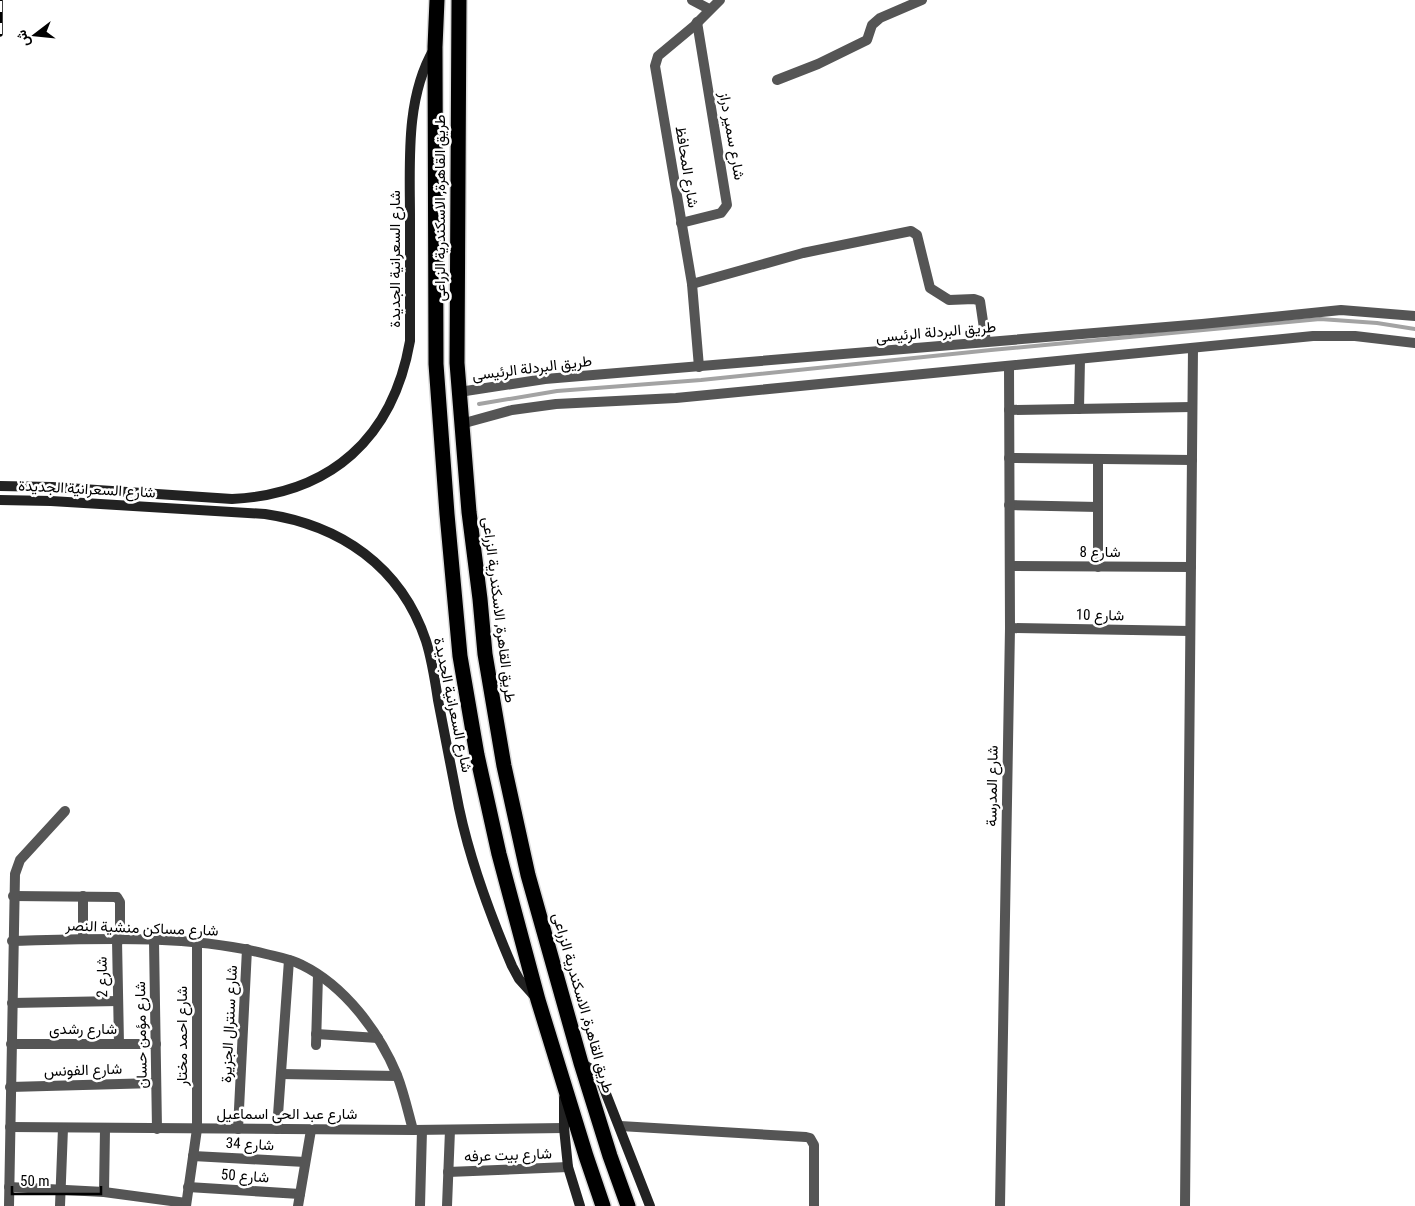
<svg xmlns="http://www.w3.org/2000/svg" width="1415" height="1206" font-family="'Roboto Condensed',Vazirmatn,sans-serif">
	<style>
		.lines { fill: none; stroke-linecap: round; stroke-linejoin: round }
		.stream { stroke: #a3a3a3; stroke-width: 4 }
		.highway-casing { stroke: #dbdbdb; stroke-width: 18 }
		.street { stroke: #555; stroke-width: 10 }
		.secondary { stroke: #222; stroke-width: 10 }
		.highway { stroke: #000; stroke-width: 15 }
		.rail-casing { stroke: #000; stroke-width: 5.5 }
		.rail { stroke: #fff; stroke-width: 4; stroke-dasharray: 11; stroke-linecap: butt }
		.labels { text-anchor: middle; stroke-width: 5; stroke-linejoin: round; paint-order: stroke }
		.street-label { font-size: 15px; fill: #000; stroke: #fff }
	</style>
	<rect width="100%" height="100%" fill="#fff"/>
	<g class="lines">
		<!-- stream -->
		<path class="stream" d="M479 404 557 391 701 380 991 350 1320 319 1377 323 1415 329"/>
		<defs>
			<g id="highway">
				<path d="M437 0 435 47 436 364 447 514 460 656 477 755 499 854 538 1000 586 1156 603 1206"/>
				<path d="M459 0 457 363 469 512 480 599 485 654 504 766 528 875 581 1063 610 1156 628 1206"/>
			</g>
		</defs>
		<!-- highway casing -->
		<use href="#highway" class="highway-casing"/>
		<!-- street -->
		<g class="street">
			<path d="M692 0 709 9"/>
			<path d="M777 80 818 64 867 40 872 25 880 18 922 0"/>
			<path d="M681 223 721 213 727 205 697 22"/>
			<path d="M692 284 803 253 911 231 917 235 930 288 949 300 974 299 980 301 986 342"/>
			<path d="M699 367 692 284 655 66 658 56 694 26 720 0"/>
			<path d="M459 392 545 379 1202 324 1341 310 1415 316"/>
			<path d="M1079 409 1080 359"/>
			<path d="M1009 410 1192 407"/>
			<path d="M461 424 512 410 556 404 676 398 1313 336H1355L1415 343"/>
			<path d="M1009 458 1192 460"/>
			<path d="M1098 459V567"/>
			<path d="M1009 505 1098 507"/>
			<path d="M1010 566 1191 567"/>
			<path d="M1010 628 1190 631"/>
			<path d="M13 896 117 897 120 902V940"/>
			<path d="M83 896V939"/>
			<path d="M117 940 119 1044"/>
			<path d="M12 941C93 939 187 934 266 954 278 957 291 959 302 965 345 986 379 1032 397 1075 404 1093 408 1112 413 1130"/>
			<path d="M154 941 157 1129"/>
			<path d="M12 1003 118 1001"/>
			<path d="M316 1034 378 1038"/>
			<path d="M11 1044H156"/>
			<path d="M316 1045 318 975"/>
			<path d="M281 1074 397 1076"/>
			<path d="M10 1087 156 1083"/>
			<path d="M620 1126 806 1137 810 1138 814 1145V1206"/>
			<path d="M10 1127 413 1130 564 1128"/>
			<path d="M238 1129 247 949"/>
			<path d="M277 1129 289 960"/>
			<path d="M193 1156 305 1162"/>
			<path d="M448 1172 568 1167"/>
			<path d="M9 1187 104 1192 186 1203"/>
			<path d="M188 1187 300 1194"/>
			<path d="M104 1192 105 1129"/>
			<path d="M9 1206 15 874 20 860 65 811"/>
			<path d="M60 1206 63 1128"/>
			<path d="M186 1206 197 1129V943"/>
			<path d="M298 1206 311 1130"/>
			<path d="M420 1206 422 1130"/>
			<path d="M447 1206 450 1130"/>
			<path d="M1000 1206 1010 628 1009 366"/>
			<path d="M1185 1206 1193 348"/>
		</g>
		<!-- secondary -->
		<g class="secondary">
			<path d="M0 486 52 487 232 499C331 494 393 438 410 341 410 300 410 259 410 218 410 163 405 98 434 49"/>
			<path d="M0 500 51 501 265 514C340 525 401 566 426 641 432 660 435 680 438 700 445 736 452 772 459 808 470 860 491 917 512 966L519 979 537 999"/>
			<path d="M581 1063 591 1069 601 1081 650 1206"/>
			<path d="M564 1098V1128L568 1167 580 1206"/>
		</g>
		<!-- highway -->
		<use href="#highway" class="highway"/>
		<defs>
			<path id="rail" d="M0 34V0"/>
		</defs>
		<!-- rail casing -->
		<use href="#rail" class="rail-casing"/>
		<!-- rail -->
		<use href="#rail" class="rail"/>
	</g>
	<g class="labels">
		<!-- street labels -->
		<g class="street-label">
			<text transform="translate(732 136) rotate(80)" y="5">شارع سمير دراز</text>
			<text transform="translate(687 167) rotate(81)" y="5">شارع المحافظ</text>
			<text transform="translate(440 208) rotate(-90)" y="5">طريق القاهرة, الاسكندرية الزراعى</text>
			<text transform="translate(395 259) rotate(-90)" y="5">شارع السعرانية الجديدة</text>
			<text transform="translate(936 332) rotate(-5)" y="5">طريق البردلة الرئيسى</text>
			<text transform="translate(532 368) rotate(-7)" y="5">طريق البردلة الرئيسى</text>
			<text transform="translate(87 489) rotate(3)" y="5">شارع السعرانية الجديدة</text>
			<text x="1100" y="557">شارع 8</text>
			<text transform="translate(499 610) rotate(83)" y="5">طريق القاهرة, الاسكندرية الزراعى</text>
			<text transform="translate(1100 615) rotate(1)" y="5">شارع 10</text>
			<text transform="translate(453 705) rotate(78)" y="5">شارع السعرانية الجديدة</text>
			<text transform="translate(992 786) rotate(-89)" y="5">شارع المدرسة</text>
			<text transform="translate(142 928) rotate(2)" y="5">شارع مساكن منشية النصر</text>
			<text transform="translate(102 977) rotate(-91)" y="5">شارع 2</text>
			<text transform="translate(583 1003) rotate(74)" y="5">طريق القاهرة, الاسكندرية الزراعى</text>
			<text transform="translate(229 1024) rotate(-87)" y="5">شارع سنترال الجزيرة</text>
			<text x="83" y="1034">شارع رشدى</text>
			<text transform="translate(141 1035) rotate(-91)" y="5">شارع مؤمن حسان</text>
			<text transform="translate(182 1036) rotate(-90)" y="5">شارع احمد مختار</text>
			<text transform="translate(83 1070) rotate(-2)" y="5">شارع الفونس</text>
			<text x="287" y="1119">شارع عبد الحى اسماعيل</text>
			<text transform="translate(250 1144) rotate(3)" y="5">شارع 34</text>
			<text transform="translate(508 1155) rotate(-2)" y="5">شارع بيت عرفه</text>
			<text transform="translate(245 1176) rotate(4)" y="5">شارع 50</text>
		</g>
	</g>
	<!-- north arrow -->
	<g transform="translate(35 35) rotate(254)" stroke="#ffffff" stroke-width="4" paint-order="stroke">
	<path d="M0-4L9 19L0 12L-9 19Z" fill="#000000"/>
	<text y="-8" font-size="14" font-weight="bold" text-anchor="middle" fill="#000000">ش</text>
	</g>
	<!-- scale -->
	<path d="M12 1186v8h89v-8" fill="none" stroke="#000000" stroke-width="2.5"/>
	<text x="20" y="1186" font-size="15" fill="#000000" stroke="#ffffff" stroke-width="4" paint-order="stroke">50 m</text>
</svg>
